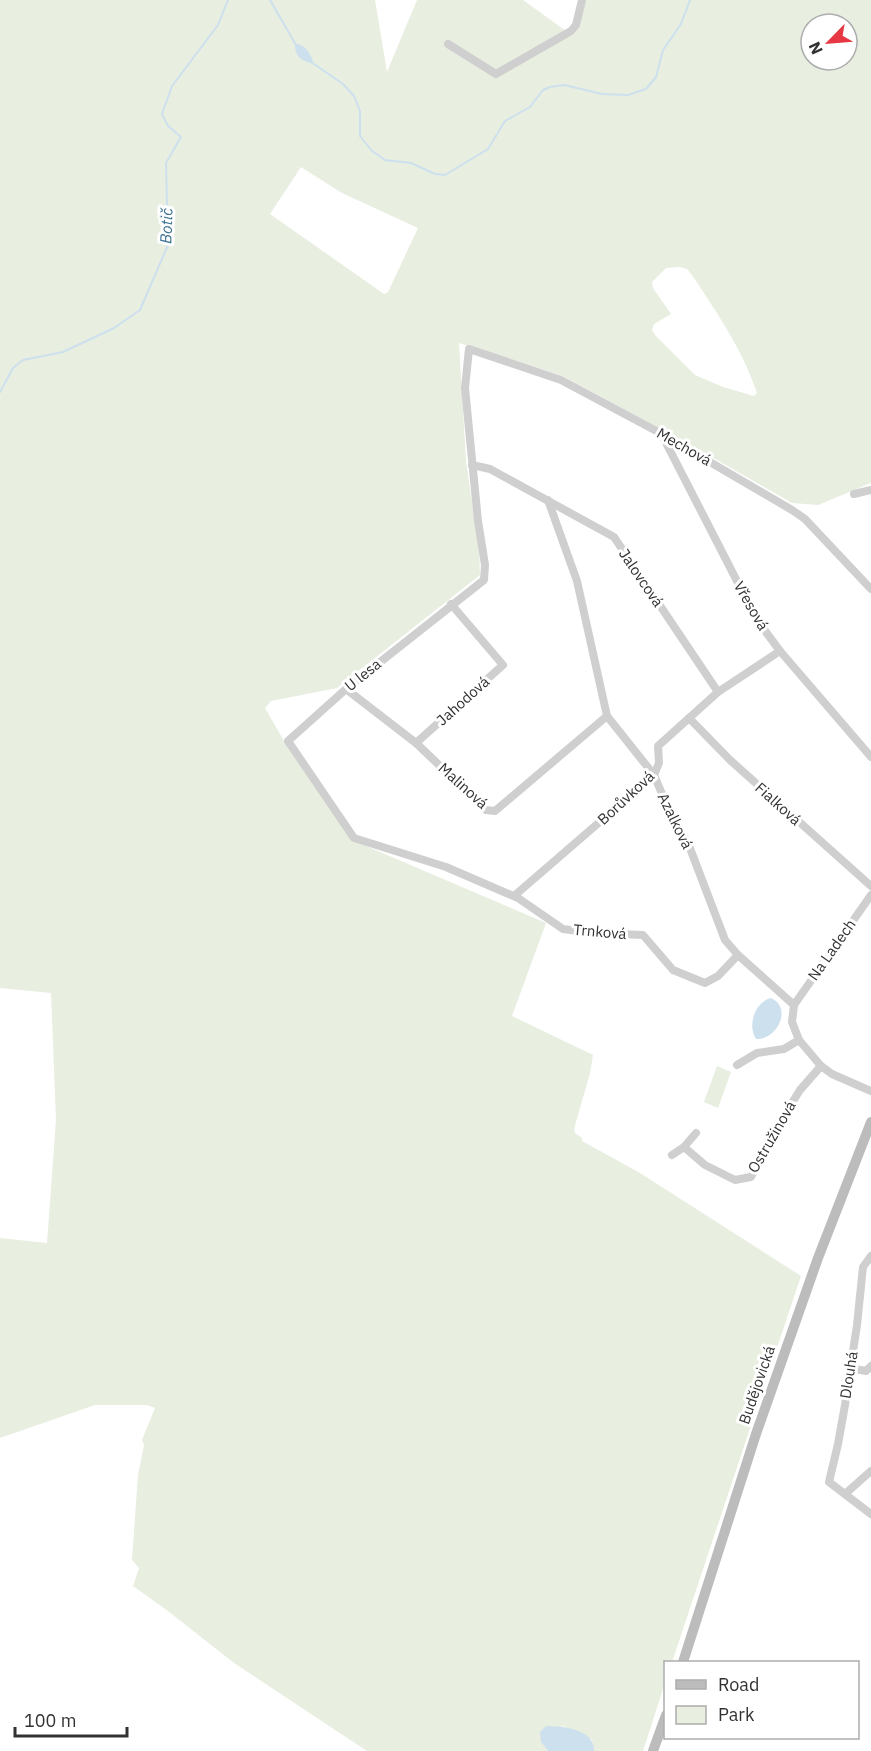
<svg xmlns="http://www.w3.org/2000/svg" width="871" height="1751" font-family="'IBM Plex Sans',sans-serif">
	<style>
		.green { fill: #e8eee0; fill-rule: evenodd }
		.water { fill: #cde0ed }
		.lines { fill: none; stroke-linecap: round; stroke-linejoin: round }
		.stream { stroke: #cde0ed; stroke-width: 2 }
		.minor { stroke: #cfcfcf; stroke-width: 8 }
		.secondary { stroke: #bcbcbc; stroke-width: 10 }
		.labels { text-anchor: middle; stroke-width: 6; stroke-linejoin: round; paint-order: stroke }
		.street-label { font-size: 15px; fill: #323232; stroke: #fff }
		.water-label { font-size: 16px; font-style: italic; fill: #3e7395; stroke: #fff }
	</style>
	<rect width="100%" height="100%" fill="#fff"/>
	<!-- green -->
	<g class="green">
		<path d="M0 0H375L387 72 417 0H523L566 31 572 27 586 0H871V483L818 505 792 503 710 456 563 376 459 343 466 461 479 551 480 575 337 688 271 701 265 708 284 741 352 840 546 923 512 1016 593 1055 590 1073 574 1129 575 1133 582 1138V1141L640 1173 801 1276 672 1662H666L665 1683 643 1751H594L592 1740 583 1734 562 1726 541 1742 548 1751H367L234 1663 168 1611 133 1586 139 1568 132 1560 138 1475 144 1445 142 1440 155 1408 147 1405H95L0 1438V1238L47 1243 56 1120 51 993 0 988ZM811 24H847V60H811ZM301 167 342 193 418 228 388 292 384 294 270 214ZM679 267 687 269 692 275C717 313 743 350 757 393L754 396 723 387 695 375 655 335 652 330 654 324 671 314 653 288 652 282 666 268Z"/>
		<path d="M717 1066 731 1072 718 1108 704 1102Z"/>
	</g>
	<!-- water -->
	<g class="water">
		<path d="M297 44C307 46 311 55 314 64 303 61 296 59 295 46Z"/>
		<path d="M771 998C793 1008 777 1040 756 1039 747 1025 755 1002 771 998Z"/>
		<path d="M546 1726C562 1726 595 1729 594 1751H548L541 1742 540 1732Z"/>
	</g>
	<g class="lines">
		<!-- stream -->
		<g class="stream">
			<path d="M270 0 296 45"/>
			<path d="M314 64 343 84 354 96 360 111V136L372 151 385 160 411 163 435 174 445 175 488 149 505 121 530 107 543 90 550 87 564 85 602 94 628 95 646 89 656 77 663 50 681 24 690 0"/>
			<path d="M0 392 13 368 23 360 63 352 114 328 140 310 168 245 166 163 181 137 168 126 162 114 172 86 218 25 228 0"/>
		</g>
		<!-- minor -->
		<g class="minor">
			<path d="M448 44 496 74 571 31 576 25 582 0"/>
			<path d="M662 435 757 620 780 651 871 757"/>
			<path d="M472 465 490 469 614 537 718 692"/>
			<path d="M854 494 871 490"/>
			<path d="M548 500 577 581 607 716 654 775 671 815 688 843 725 940 738 955 794 1005"/>
			<path d="M346 689 416 743 486 810 495 811 607 716"/>
			<path d="M689 718 730 760 871 886"/>
			<path d="M416 743 503 665 451 604"/>
			<path d="M871 895 794 1005 792 1022 799 1040 821 1066 832 1074 871 1091"/>
			<path d="M514 896 654 775 659 763 658 746 718 692 780 651"/>
			<path d="M738 955 718 976 705 983 673 970 643 935 594 933 563 929 518 898 446 867 354 838 288 741 346 689 484 580 485 565 478 521 465 388 469 349 561 380 662 434 792 510 805 519 871 589"/>
			<path d="M737 1065 757 1053 784 1049 799 1040"/>
			<path d="M684 1147 705 1165 735 1180 751 1177 777 1127 800 1090 821 1066"/>
			<path d="M672 1155 684 1147 696 1133"/>
			<path d="M871 1256 863 1267 857 1325 845 1405 838 1444 829 1482 871 1514"/>
			<path d="M850 1368 866 1371 871 1366"/>
			<path d="M845 1494 871 1471"/>
		</g>
		<!-- secondary -->
		<g class="secondary">
			<path d="M683 1662 756 1434 818 1258 871 1122"/>
			<path d="M653 1751 666 1715"/>
		</g>
	</g>
	<g class="labels">
		<!-- street labels -->
		<g class="street-label">
			<text transform="translate(684 447) rotate(30)" y="5">Mechová</text>
			<text transform="translate(641 578) rotate(56)" y="5">Jalovcová</text>
			<text transform="translate(751 606) rotate(60)" y="5">Vřesová</text>
			<text transform="translate(363 675) rotate(-39)" y="5">U lesa</text>
			<text transform="translate(463 701) rotate(-42)" y="5">Jahodová</text>
			<text transform="translate(463 786) rotate(42)" y="5">Malinová</text>
			<text transform="translate(626 798) rotate(-43)" y="5">Borůvková</text>
			<text transform="translate(778 804) rotate(42)" y="5">Fialková</text>
			<text transform="translate(675 821) rotate(64)" y="5">Azalková</text>
			<text transform="translate(600 932) rotate(5)" y="5">Trnková</text>
			<text transform="translate(832 950) rotate(-55)" y="5">Na Ladech</text>
			<text transform="translate(772 1137) rotate(-60)" y="5">Ostružinová</text>
			<text transform="translate(849 1375) rotate(-81)" y="5">Dlouhá</text>
			<text transform="translate(757 1385) rotate(-71)" y="5">Budějovická</text>
		</g>
		<!-- water labels -->
		<g class="water-label">
			<text transform="translate(166 226) rotate(-88)" y="6">Botič</text>
		</g>
	</g>
	<!-- legend -->
	<rect x="664" y="1661" width="195" height="78" fill="#ffffff" stroke="#adadad" stroke-width="1.5"/>
	<rect x="676" y="1680" width="30" height="9" fill="#bcbcbc" stroke="#adadad" stroke-width="1.5"/>
	<text x="718" y="1691" font-size="18" fill="#323232">Road</text>
	<rect x="676" y="1706" width="30" height="18" fill="#e8eee0" stroke="#adadad" stroke-width="1.5"/>
	<text x="718" y="1721" font-size="18" fill="#323232">Park</text>
	<!-- north arrow -->
	<g transform="translate(829 42) rotate(245)"><circle r="28" fill="#ffffff" stroke="#adadad" stroke-width="1.5"/>
	<path d="M0-4.5L10 22L0 15L-10 22Z" fill="#e63742"/>
	<text y="-9" font-size="16" font-weight="bold" text-anchor="middle" fill="#323232">N</text>
	</g>
	<!-- scale -->
	<path d="M15 1727v9h112v-9" fill="none" stroke="#323232" stroke-width="3"/>
	<text x="24" y="1727" font-size="18" fill="#323232" stroke="#ffffff" stroke-width="4.5" paint-order="stroke">100 m</text>
</svg>
